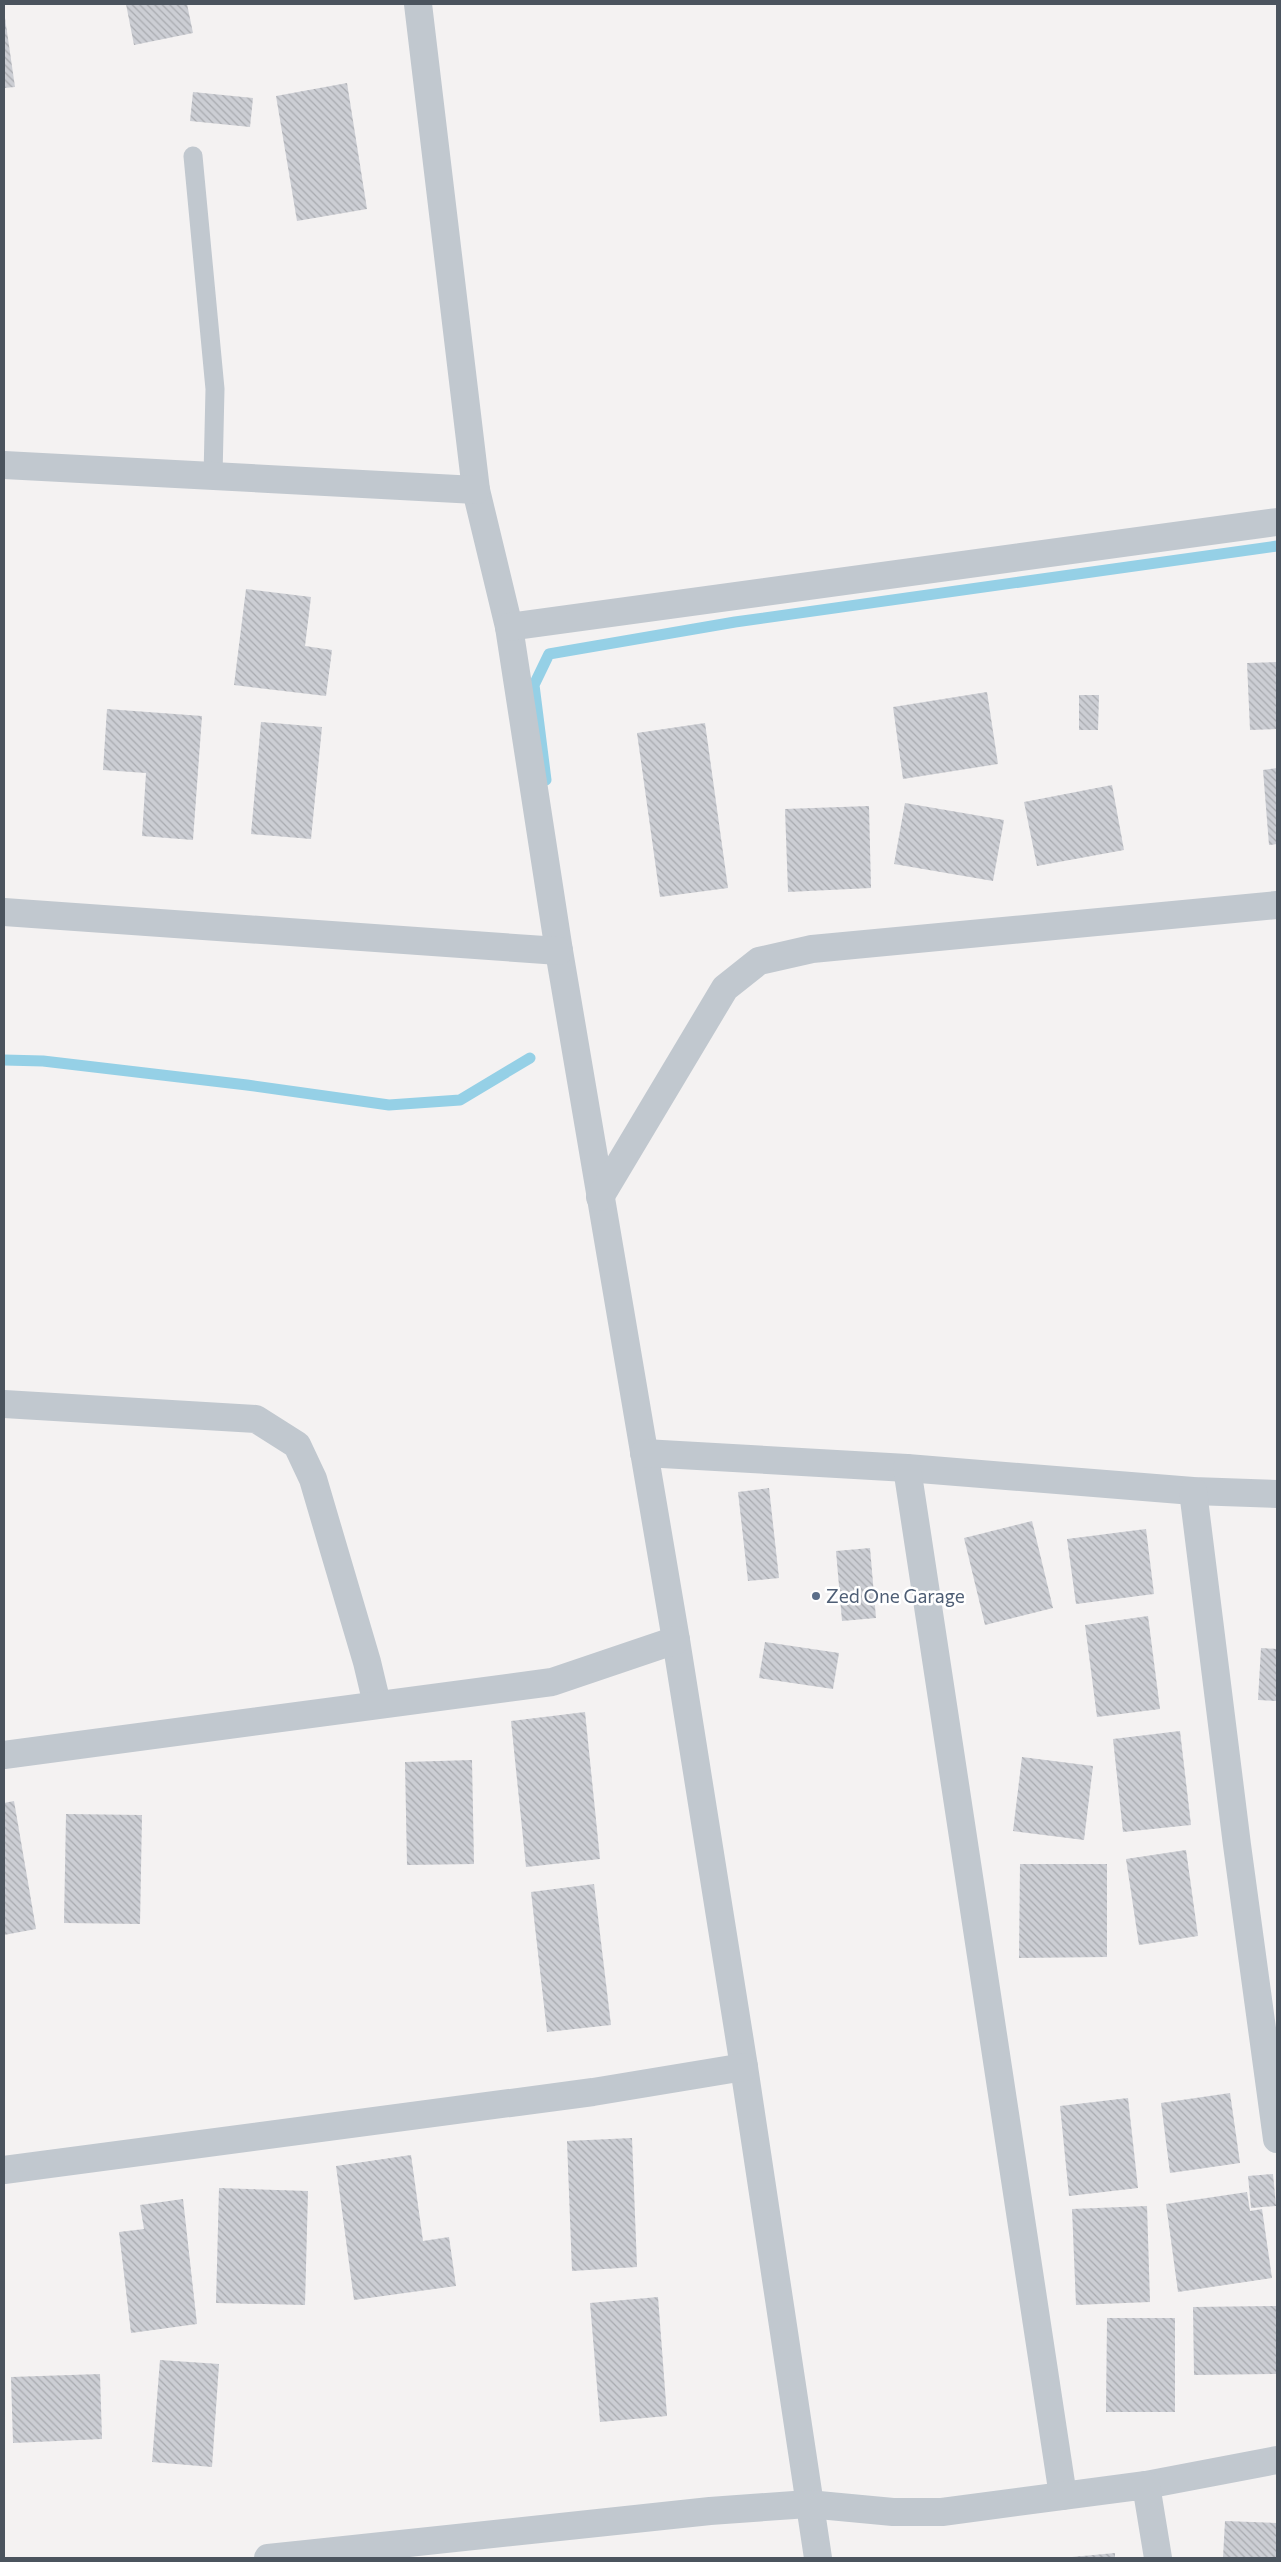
<svg xmlns="http://www.w3.org/2000/svg" width="1281" height="2562" font-family="Commissioner,sans-serif">
	<style>
		.lines { fill: none; stroke-linecap: round; stroke-linejoin: round }
		.stream { stroke: #95d0e6; stroke-width: 11 }
		.building { fill: url(#building-back-hatch) }
		.lane { stroke: #c1c8cf; stroke-width: 19 }
		.street { stroke: #c1c8cf; stroke-width: 28 }
		.service-dot { fill: #5c6f8a; stroke: #fff; stroke-width: 2 }
		.labels { text-anchor: middle; stroke-width: 5; stroke-linejoin: round; paint-order: stroke }
		.service-label { font-size: 19px; fill: #4e5e75; stroke: #fff; text-anchor: start }
	</style>
	<defs>
		<pattern id="building-back-hatch" width="6" height="6" patternUnits="userSpaceOnUse" patternTransform="scale(1.25)"><rect width="6" height="6" fill="#ccced4"/><path d="M-1 5l2 2M0 0l6 6M5-1l2 2" fill="none" stroke="#a8aaaf"/></pattern>
	</defs>
	<rect width="100%" height="100%" fill="#f4f2f2"/>
	<g class="lines">
		<!-- stream -->
		<g class="stream">
			<path d="M546 780 534 685 549 654 735 622 1277 546"/>
			<path d="M4 1060 43 1061 247 1085 389 1105 460 1100 530 1058"/>
		</g>
	</g>
	<!-- building -->
	<g class="building">
		<path d="M126 4H187L193 33 134 45Z"/>
		<path d="M4 11 15 87 4 88Z"/>
		<path d="M347 83 367 209 297 221 276 96Z"/>
		<path d="M193 92 253 98 250 127 190 121Z"/>
		<path d="M246 589 311 597 305 646 332 650 326 696 234 685Z"/>
		<path d="M1277 662V729L1250 730 1247 663Z"/>
		<path d="M987 692 998 764 903 779 893 707Z"/>
		<path d="M1079 695H1099L1098 730H1079Z"/>
		<path d="M107 709 202 716 193 840 142 836 146 773 103 770Z"/>
		<path d="M261 722 322 727 311 839 251 834Z"/>
		<path d="M705 723 728 888 660 897 637 733Z"/>
		<path d="M1277 768V844L1269 845 1263 770Z"/>
		<path d="M1112 785 1124 850 1037 866 1024 802Z"/>
		<path d="M905 803 1004 820 993 881 894 864Z"/>
		<path d="M869 806 871 888 788 892 785 809Z"/>
		<path d="M769 1488 779 1578 748 1581 738 1492Z"/>
		<path d="M1032 1521 1053 1608 985 1625 964 1538Z"/>
		<path d="M1146 1529 1154 1594 1076 1604 1067 1539Z"/>
		<path d="M870 1548 876 1618 842 1621 836 1551Z"/>
		<path d="M1148 1616 1160 1709 1097 1717 1085 1625Z"/>
		<path d="M765 1642 839 1653 833 1689 759 1678Z"/>
		<path d="M1261 1648 1277 1649V1701L1258 1700Z"/>
		<path d="M585 1712 600 1859 526 1867 511 1721Z"/>
		<path d="M1180 1731 1191 1825 1123 1832 1113 1739Z"/>
		<path d="M1022 1757 1093 1766 1084 1840 1013 1831Z"/>
		<path d="M472 1760 474 1864 407 1865 405 1762Z"/>
		<path d="M14 1801 36 1929 4 1935V1803Z"/>
		<path d="M66 1814 142 1815 140 1924 64 1923Z"/>
		<path d="M1186 1850 1198 1936 1139 1945 1126 1859Z"/>
		<path d="M1020 1864H1107V1957L1019 1958Z"/>
		<path d="M594 1884 611 2025 547 2032 531 1892Z"/>
		<path d="M1230 2093 1240 2163 1170 2173 1161 2103Z"/>
		<path d="M1128 2098 1138 2188 1069 2196 1060 2106Z"/>
		<path d="M632 2138 637 2267 572 2271 567 2141Z"/>
		<path d="M411 2155 423 2241 449 2237 456 2286 354 2300 336 2166Z"/>
		<path d="M1273 2174 1276 2206 1251 2208 1248 2176Z"/>
		<path d="M219 2188 308 2191 305 2305 216 2303Z"/>
		<path d="M1247 2192 1250 2211 1262 2209 1272 2278 1178 2292 1166 2204Z"/>
		<path d="M183 2199 197 2324 131 2333 119 2232 144 2229 140 2205Z"/>
		<path d="M1147 2206 1150 2302 1076 2305 1072 2209Z"/>
		<path d="M658 2297 667 2416 600 2422 590 2303Z"/>
		<path d="M1277 2306V2374L1194 2375 1193 2307Z"/>
		<path d="M1107 2318H1175V2412H1106Z"/>
		<path d="M160 2360 219 2364 212 2467 152 2462Z"/>
		<path d="M100 2374 102 2439 13 2443 11 2377Z"/>
		<path d="M1225 2521 1277 2523V2558H1223Z"/>
		<path d="M1115 2553V2558H1072V2557Z"/>
	</g>
	<g class="lines">
		<!-- lane -->
		<path class="lane" d="M193 156 215 389 213 476"/>
		<!-- street -->
		<g class="street">
			<path d="M418 4 476 490 509 627 559 951 676 1640 744 2067 818 2558"/>
			<path d="M4 465 476 490"/>
			<path d="M509 627 1277 522"/>
			<path d="M4 912 559 951"/>
			<path d="M600 1197 725 988 759 961 812 949 1277 905"/>
			<path d="M4 1404 256 1419 297 1445 313 1479 367 1662 377 1704"/>
			<path d="M644 1453 907 1468 1193 1491 1277 1494"/>
			<path d="M907 1468 1063 2496"/>
			<path d="M1193 1491 1237 1845 1277 2139"/>
			<path d="M4 1755 552 1682 676 1640"/>
			<path d="M4 2170 593 2092 744 2067"/>
			<path d="M1146 2485 1277 2460"/>
			<path d="M268 2558 710 2511 808 2504 893 2512H942L1146 2485 1158 2558"/>
		</g>
	</g>
	<!-- markers -->
	<circle class="service-dot" cx="816" cy="1596" r="5"/>
	<g class="labels">
		<!-- service labels -->
		<g class="service-label">
			<text x="826" y="1603">Zed One Garage</text>
		</g>
	</g>
	<!-- border -->
	<rect width="1281" height="2562" fill="none" stroke="#4b545e" stroke-width="10"/>
</svg>
